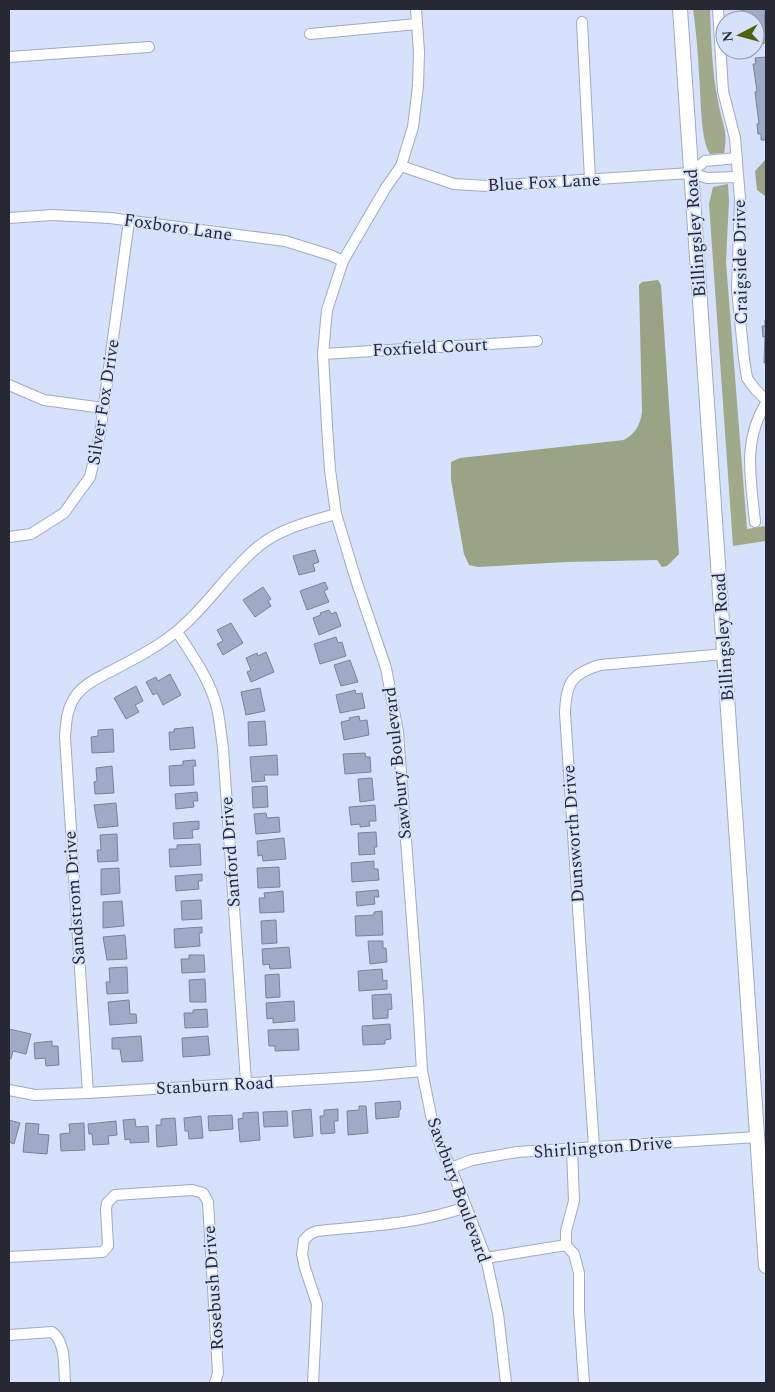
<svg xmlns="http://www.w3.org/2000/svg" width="775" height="1392" font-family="Spectral,serif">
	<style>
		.forest { fill: #a1a98b }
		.water { fill: #9ba385 }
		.building { fill: #9faac6; stroke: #7a839c }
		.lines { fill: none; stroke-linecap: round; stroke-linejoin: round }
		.street-casing { stroke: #a0aac4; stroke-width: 12 }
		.secondary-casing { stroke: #a0aac4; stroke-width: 16 }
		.street { stroke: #fff; stroke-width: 10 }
		.secondary { stroke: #fff; stroke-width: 14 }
		.labels { text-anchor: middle; stroke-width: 4; stroke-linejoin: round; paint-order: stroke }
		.street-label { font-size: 18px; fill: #262934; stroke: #d6e1fc }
	</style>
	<rect width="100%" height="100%" fill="#d6e1fc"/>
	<!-- forest -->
	<g class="forest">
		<path d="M693 9H710C711 39 712 71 718 101 721 121 729 132 724 153L710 154C700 140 701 93 699 74 698 52 696 31 693 9Z"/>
		<path d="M728 184 729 201 726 262 747 529 766 526V541L733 546 709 204 713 187Z"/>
	</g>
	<!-- water -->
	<g class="water">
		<path d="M766 159V196H765L757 190 755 171Z"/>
		<path d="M658 280 661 285 679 554 667 566 662 567 657 560 566 562 478 567 469 565 464 554 451 480V462L460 458 624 440C636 433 640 425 642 412L639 285 642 282Z"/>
	</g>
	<!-- building -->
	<g class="building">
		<path d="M740 9H765H764L766 43 755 44V20H743L742 10Z"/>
		<path d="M766 57V140H761V134H758L757 124H759L755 92 757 91 753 64H756L755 58Z"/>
		<path d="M765 320H766V363H764L765 336 763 337 762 326H765Z"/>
		<path d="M315 550 319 562 313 564 315 571 299 575 293 556Z"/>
		<path d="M325 582 328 589 324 591 329 602 307 610 300 591Z"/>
		<path d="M263 587 271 599 268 601 271 606 255 617 243 600Z"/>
		<path d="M329 610 331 614 336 612 341 626 319 635 313 618 321 615 320 613Z"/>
		<path d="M231 623 243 643 223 655 217 644 223 641 217 630Z"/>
		<path d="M336 637 338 643 342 642 346 656 320 664 314 644Z"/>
		<path d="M266 652 274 672 251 682 247 672 251 670 246 658 257 653 258 656Z"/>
		<path d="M350 660 358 682 341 686 334 665Z"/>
		<path d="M170 674 181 695 163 705 157 693 153 695 146 682 156 677 158 681Z"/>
		<path d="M136 686 143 701 135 705 139 712 126 719 114 698Z"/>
		<path d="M260 688 265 711 246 715 241 692Z"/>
		<path d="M355 690 356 694 362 693 365 708 340 713 336 695Z"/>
		<path d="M359 716 360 721 367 720 369 735 344 740 341 722 350 720 349 718Z"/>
		<path d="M265 721 267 745 249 746 248 722Z"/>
		<path d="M193 727 195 748 170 750 169 732H174V729Z"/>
		<path d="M113 729 114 752 92 753 91 737 98 736V730Z"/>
		<path d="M365 753 366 757H370L371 772 345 774 343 754Z"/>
		<path d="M277 755 278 775H264L265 781 252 782 250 757Z"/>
		<path d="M195 760 196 766H193L194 785 170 786 169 766 183 765V761Z"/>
		<path d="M112 766 114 793 95 794 94 782 97 781 96 768Z"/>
		<path d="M372 778 374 800 360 802 358 779Z"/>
		<path d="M267 786 268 807 253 808 252 787Z"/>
		<path d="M197 792 198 801H193L194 807 176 809 175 794Z"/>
		<path d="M116 803 118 826 98 828 94 805Z"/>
		<path d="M375 805 376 821H369L370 826 360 827V824L351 825 349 807Z"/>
		<path d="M266 813 267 818 279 817 280 832 256 834 254 814Z"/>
		<path d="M199 821V829L192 830 193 838 174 839 173 823Z"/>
		<path d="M376 832 377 847H374L375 854 359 855 358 833Z"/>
		<path d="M117 834 118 861 98 862 97 850H101L100 835Z"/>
		<path d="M284 838 286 859 263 861 262 855 258 856 257 841Z"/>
		<path d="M200 844 201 865 170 867 169 849H177V845Z"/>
		<path d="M374 861V869H378L379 880 352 882 351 863Z"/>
		<path d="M279 867 280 887 258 888 257 868Z"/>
		<path d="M119 868 120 893 101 895V869Z"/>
		<path d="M202 874V881H198L199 889 176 891 175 876Z"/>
		<path d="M378 890 379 897H374L375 904 357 906 356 892Z"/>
		<path d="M283 891 284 912 260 913 259 898H265L264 893Z"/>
		<path d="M201 900 202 919 182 920 181 901Z"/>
		<path d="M122 901 124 926 103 928V902Z"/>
		<path d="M382 911 383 935 356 936 355 916 374 915V912Z"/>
		<path d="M276 920 277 943 262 944 261 921Z"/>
		<path d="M202 927V933H199L200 946 175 948 174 929Z"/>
		<path d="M125 935 127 959 107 960 103 937Z"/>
		<path d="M368 941H383V948H386L387 962 370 964Z"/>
		<path d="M289 947 291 968 270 969 269 964 263 965 262 949Z"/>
		<path d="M189 955H204L205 972 182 973 181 959H189Z"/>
		<path d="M127 967 128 993 107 994 106 982H110L109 968Z"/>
		<path d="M382 969 383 981 387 980V989L359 991 358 971Z"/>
		<path d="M279 974 280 997 266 998 265 975Z"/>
		<path d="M205 979 206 1002H190L189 980Z"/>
		<path d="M391 994 392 1009 388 1010V1018L373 1019 372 995Z"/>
		<path d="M129 1000 130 1014H136L137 1023 110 1025 108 1002Z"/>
		<path d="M294 1001 295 1021 273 1023V1018L267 1019 266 1003Z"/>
		<path d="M207 1009 208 1027 185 1028 184 1013H193V1010Z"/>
		<path d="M390 1024 391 1039 385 1040V1044L363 1045 362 1026Z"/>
		<path d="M9 1029 31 1034 26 1054 13 1051 11 1059 9 1058Z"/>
		<path d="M298 1029 299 1050 275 1051V1046H269L268 1030Z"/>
		<path d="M141 1036 143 1061 122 1062 120 1049H112V1038Z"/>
		<path d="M208 1036 210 1055 183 1057 182 1038Z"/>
		<path d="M52 1041V1046H58L59 1065 46 1066 45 1058 35 1059 34 1043Z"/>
		<path d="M400 1101 401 1109 399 1111V1117L376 1119 375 1103Z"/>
		<path d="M359 1106H366L368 1133 348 1135 347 1111 359 1110Z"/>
		<path d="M311 1109 313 1136 294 1138 292 1111Z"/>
		<path d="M338 1109V1121H334L335 1133 321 1134 320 1116H324V1110Z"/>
		<path d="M287 1111 288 1126 264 1127 263 1112Z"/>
		<path d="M258 1112 260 1140 240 1142 238 1119 243 1118V1113Z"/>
		<path d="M232 1115 233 1129 209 1131 208 1116Z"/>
		<path d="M201 1116 203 1138 189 1139 188 1131H185L184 1118Z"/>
		<path d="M175 1118 177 1145 157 1147 156 1125H161V1119Z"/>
		<path d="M135 1119 136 1127 148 1126 149 1142 130 1143V1139L125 1140 123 1120Z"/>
		<path d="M9 1120 20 1123 14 1144 9 1142Z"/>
		<path d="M116 1121 117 1135 108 1136 109 1144 93 1145 92 1134H89L88 1124Z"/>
		<path d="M26 1123 39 1124 38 1134 49 1135 47 1154 23 1152Z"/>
		<path d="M84 1123 85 1150 61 1151 60 1134 70 1133 69 1124Z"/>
	</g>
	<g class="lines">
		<defs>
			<g id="street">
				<path d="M416 9 419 52 418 86 413 127 401 166 385 189 343 261 327 310 323 354 327 426 330 470 336 514 356 580 386 668 398 732 418 1001 422 1071 432 1120 441 1148 451 1168 486 1258 498 1314 506 1383"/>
				<path d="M718 9 723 91 735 138 740 199 737 289 744 359 747 378 755 389 766 400"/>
				<path d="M582 22 590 179"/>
				<path d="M310 34 417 24"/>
				<path d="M9 57 149 47"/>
				<path d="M401 166 454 184 487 186 691 173 707 178 738 177"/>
				<path d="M691 173 705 161 737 158"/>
				<path d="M9 218 52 215 110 218 285 241 330 255 343 261"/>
				<path d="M323 354 537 341"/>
				<path d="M9 385 44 400 103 408"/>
				<path d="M755 522C751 479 742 442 766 403"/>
				<path d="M9 537 31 534 64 513 90 477 100 434 129 221"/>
				<path d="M177 632C193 656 210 680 217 708 220 721 221 735 223 748L246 1082"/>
				<path d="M9 1090 35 1095 88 1093 368 1076 422 1071"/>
				<path d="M88 1093 65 737C66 721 67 707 77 694 87 682 102 676 115 669 136 658 159 646 177 631 208 606 228 571 259 546 279 529 311 521 336 514"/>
				<path d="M594 1147 565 713C566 683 571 674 600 665L725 654"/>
				<path d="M572 1149 574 1201 566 1231V1245L574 1254 579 1273V1311L584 1383"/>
				<path d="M451 1168 472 1160 517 1152 757 1137"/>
				<path d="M9 1257 103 1252 108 1246 106 1209 107 1203 115 1195 192 1190 203 1193 208 1202 218 1373 215 1383"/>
				<path d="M486 1258 566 1245"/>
				<path d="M9 1335 52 1332C66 1342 64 1368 65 1383"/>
				<path d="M313 1383 317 1304 305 1268 302 1254 304 1240 310 1234 317 1231C367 1226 418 1224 466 1207"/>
			</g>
			<path id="secondary" d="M680 9 766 1266"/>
		</defs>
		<!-- street casing -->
		<use href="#street" class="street-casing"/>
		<!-- secondary casing -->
		<use href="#secondary" class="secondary-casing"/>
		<!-- street -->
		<use href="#street" class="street"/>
		<!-- secondary -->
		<use href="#secondary" class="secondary"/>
	</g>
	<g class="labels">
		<!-- street labels -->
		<g class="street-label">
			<text transform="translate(544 182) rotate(-3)" y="6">Blue Fox Lane</text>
			<text transform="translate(178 227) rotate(8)" y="6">Foxboro Lane</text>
			<text transform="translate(695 233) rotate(-94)" y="6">Billingsley Road</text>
			<text transform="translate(740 262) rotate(-91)" y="6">Craigside Drive</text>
			<text transform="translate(430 347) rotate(-3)" y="6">Foxfield Court</text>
			<text transform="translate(103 402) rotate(-81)" y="6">Silver Fox Drive</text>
			<text transform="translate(723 637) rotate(-94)" y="6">Billingsley Road</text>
			<text transform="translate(397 763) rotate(-96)" y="6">Sawbury Boulevard</text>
			<text transform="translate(573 834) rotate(-94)" y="6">Dunsworth Drive</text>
			<text transform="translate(230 852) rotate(-94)" y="6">Sanford Drive</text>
			<text transform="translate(74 898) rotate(-94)" y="6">Sandstrom Drive</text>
			<text transform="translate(215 1085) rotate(-3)" y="6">Stanburn Road</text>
			<text transform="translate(603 1147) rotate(-4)" y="6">Shirlington Drive</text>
			<text transform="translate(459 1190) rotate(70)" y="6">Sawbury Boulevard</text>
			<text transform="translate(213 1288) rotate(-94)" y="6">Rosebush Drive</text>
		</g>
	</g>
	<!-- border -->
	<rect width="775" height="1392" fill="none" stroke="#262934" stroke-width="20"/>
	<!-- north arrow -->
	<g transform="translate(740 35) rotate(264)"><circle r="24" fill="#d6e1fc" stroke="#9097ac"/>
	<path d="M0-4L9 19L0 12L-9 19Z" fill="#53630a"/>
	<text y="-8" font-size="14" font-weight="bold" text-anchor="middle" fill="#262934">N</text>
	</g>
</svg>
